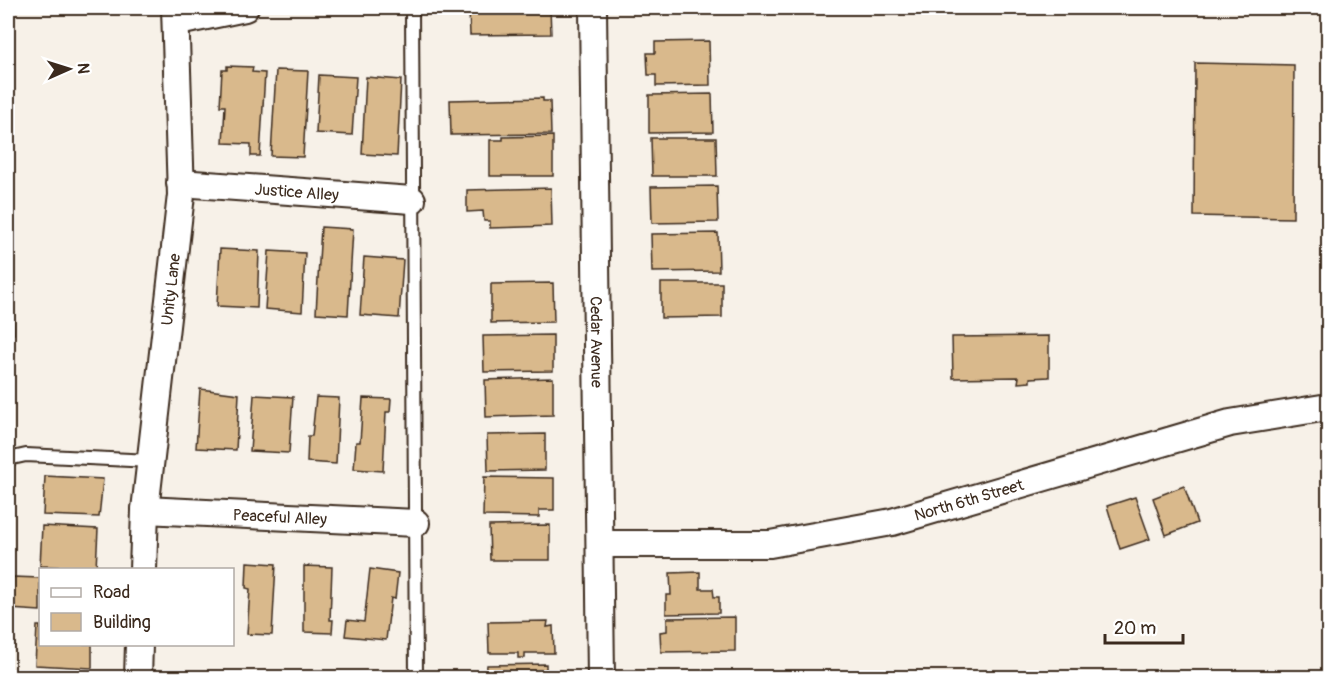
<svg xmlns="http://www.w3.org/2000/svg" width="1336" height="685" font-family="Pangolin,sans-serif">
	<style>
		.building { fill: #d9b98c; stroke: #3b2a1e; stroke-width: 1.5 }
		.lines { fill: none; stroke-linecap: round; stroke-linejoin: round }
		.lane-casing { stroke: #3b2a1e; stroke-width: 16 }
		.street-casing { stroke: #3b2a1e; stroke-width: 30 }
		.lane { stroke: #fff; stroke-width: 12 }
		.street { stroke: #fff; stroke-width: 26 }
		.labels { text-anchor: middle; stroke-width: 4.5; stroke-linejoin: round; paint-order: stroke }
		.street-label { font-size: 16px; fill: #3b2a1e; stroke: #fff }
	</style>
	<rect width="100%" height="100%" fill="#f7f1e8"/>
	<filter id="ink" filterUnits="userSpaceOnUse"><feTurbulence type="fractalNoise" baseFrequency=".0167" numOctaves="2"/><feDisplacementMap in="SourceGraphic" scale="12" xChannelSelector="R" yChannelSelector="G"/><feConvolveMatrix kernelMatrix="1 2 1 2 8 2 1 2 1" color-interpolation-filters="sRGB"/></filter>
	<g filter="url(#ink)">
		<!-- building -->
		<g class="building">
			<path d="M474 8H550L551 34 470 35 469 9Z"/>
			<path d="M709 41 710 85 656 86V75H648L647 53H655V42Z"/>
			<path d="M1195 63 1294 65 1293 218 1194 216Z"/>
			<path d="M227 66 253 67 252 72 265 73 260 156H251V144L223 143 225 106H220L222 70H227Z"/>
			<path d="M276 70 308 71 303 157 271 156Z"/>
			<path d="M319 75 356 77 352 135 316 133Z"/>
			<path d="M366 77 401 80 397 156 362 154Z"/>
			<path d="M712 94 713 132 649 133V95Z"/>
			<path d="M543 98V101H550L551 134 451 135 450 100Z"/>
			<path d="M553 136V176H490V140H503V137Z"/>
			<path d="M651 138H716L717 176H652Z"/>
			<path d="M717 186 718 222 652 223 651 187Z"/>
			<path d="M551 188 552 226 490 228V221H484L483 211 467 212V190Z"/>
			<path d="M321 227 353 229 348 315 316 313Z"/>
			<path d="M718 233 719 271 652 272 651 234Z"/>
			<path d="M220 249 259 251 257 308 217 306Z"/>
			<path d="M269 251 305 253 302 312 265 309Z"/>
			<path d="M364 257 403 260 399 318 360 315Z"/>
			<path d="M553 283 554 322 491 323V284Z"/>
			<path d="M661 283H722V317L661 318Z"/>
			<path d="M8 302H13L14 334H8Z"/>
			<path d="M553 335V371L484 372 483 336Z"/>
			<path d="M1049 336V377L1030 378V382L1018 383 1019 377 953 378 952 337Z"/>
			<path d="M553 378V415L486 417 485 380Z"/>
			<path d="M200 389 239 394 236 450 196 448Z"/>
			<path d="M254 395 293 397 289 453 250 451Z"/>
			<path d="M316 397 339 398 336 464 307 462 308 436H312Z"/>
			<path d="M363 398 391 399 390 412H386L383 471 354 469 356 442H360Z"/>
			<path d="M545 434V470L488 471 487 435Z"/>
			<path d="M45 476 103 479 99 517 43 515Z"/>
			<path d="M484 477 554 478V510H539V517L483 516Z"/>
			<path d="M1184 486 1197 523 1166 535 1153 498Z"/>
			<path d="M1135 497 1150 539 1120 549 1107 506Z"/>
			<path d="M550 525V560H490L489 526Z"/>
			<path d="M42 526 98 529 96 568 40 566Z"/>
			<path d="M247 562 276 564 272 635 247 634 250 589 246 588Z"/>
			<path d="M304 566 332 567 330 620H333L332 633 304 632Z"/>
			<path d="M370 569 398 573 395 599 391 598 386 640 345 636 347 620 364 622Z"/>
			<path d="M700 572V589H713L714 597H719V613L666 614V595H671L670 573Z"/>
			<path d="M13 577 40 578V611L10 609Z"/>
			<path d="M735 617V651L661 652 660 632 667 631V618Z"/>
			<path d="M548 621 547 627 553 626 554 653H525V658H518V653H489L488 622Z"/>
			<path d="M37 626H40V644H92V668L35 665Z"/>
			<path d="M546 664V678L486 677 487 665Z"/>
			<path d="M34 673 90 677V678H34Z"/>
		</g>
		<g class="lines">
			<defs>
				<g id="lane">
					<path d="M412 8 416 678"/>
					<path d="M8 459 26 455 151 461"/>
				</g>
				<g id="street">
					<path id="s1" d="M593 8 601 678"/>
					<path d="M178 22 245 8"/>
					<path id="s2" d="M180 183 412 200"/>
					<path id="s3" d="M145 510 416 523"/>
					<path id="s4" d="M600 544H770L892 522 1230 423 1328 407"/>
					<path id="s5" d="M143 570 145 510 181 195 175 8"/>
					<path d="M138 678 139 644"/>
				</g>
			</defs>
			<!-- lane casing -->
			<use href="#lane" class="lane-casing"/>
			<!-- street casing -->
			<use href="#street" class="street-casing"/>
			<!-- lane -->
			<use href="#lane" class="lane"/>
			<!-- street -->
			<use href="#street" class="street"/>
		</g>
	</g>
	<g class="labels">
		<!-- street labels -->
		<g class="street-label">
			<text dy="6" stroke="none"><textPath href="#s2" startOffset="117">Justice Alley</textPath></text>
			<text dy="6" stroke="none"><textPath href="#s5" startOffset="282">Unity Lane</textPath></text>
			<text dy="6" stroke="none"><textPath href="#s1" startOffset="334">Cedar Avenue</textPath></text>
			<text dy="6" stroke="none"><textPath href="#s4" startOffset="374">North 6th Street</textPath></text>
			<text dy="6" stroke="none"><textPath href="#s3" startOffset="135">Peaceful Alley</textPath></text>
		</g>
	</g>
	<!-- margin -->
	<rect width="1336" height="685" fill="none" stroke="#fff" stroke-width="30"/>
	<rect x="15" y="15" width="1306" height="655" fill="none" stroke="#3b2a1e" stroke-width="2" filter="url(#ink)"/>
	<!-- legend -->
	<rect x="39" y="568" width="195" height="78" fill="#ffffff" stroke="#b1aaa5" stroke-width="1.5"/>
	<rect x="51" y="588" width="30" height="9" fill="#ffffff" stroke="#b1aaa5" stroke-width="1.5"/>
	<text x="93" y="598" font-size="18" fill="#3b2a1e">Road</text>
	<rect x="51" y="613" width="30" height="18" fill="#d9b98c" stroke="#b1aaa5" stroke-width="1.5"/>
	<text x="93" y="628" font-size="18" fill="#3b2a1e">Building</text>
	<!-- north arrow -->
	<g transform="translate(69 69) rotate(87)" stroke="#ffffff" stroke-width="4.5" paint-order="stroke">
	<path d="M0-4.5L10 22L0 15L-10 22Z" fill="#3b2a1e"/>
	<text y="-9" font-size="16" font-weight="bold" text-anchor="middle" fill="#3b2a1e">N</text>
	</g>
	<!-- scale -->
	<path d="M1105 634v9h78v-9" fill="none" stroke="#3b2a1e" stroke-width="3"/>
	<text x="1114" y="634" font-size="18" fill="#3b2a1e" stroke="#ffffff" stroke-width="4.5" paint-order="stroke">20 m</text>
</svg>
